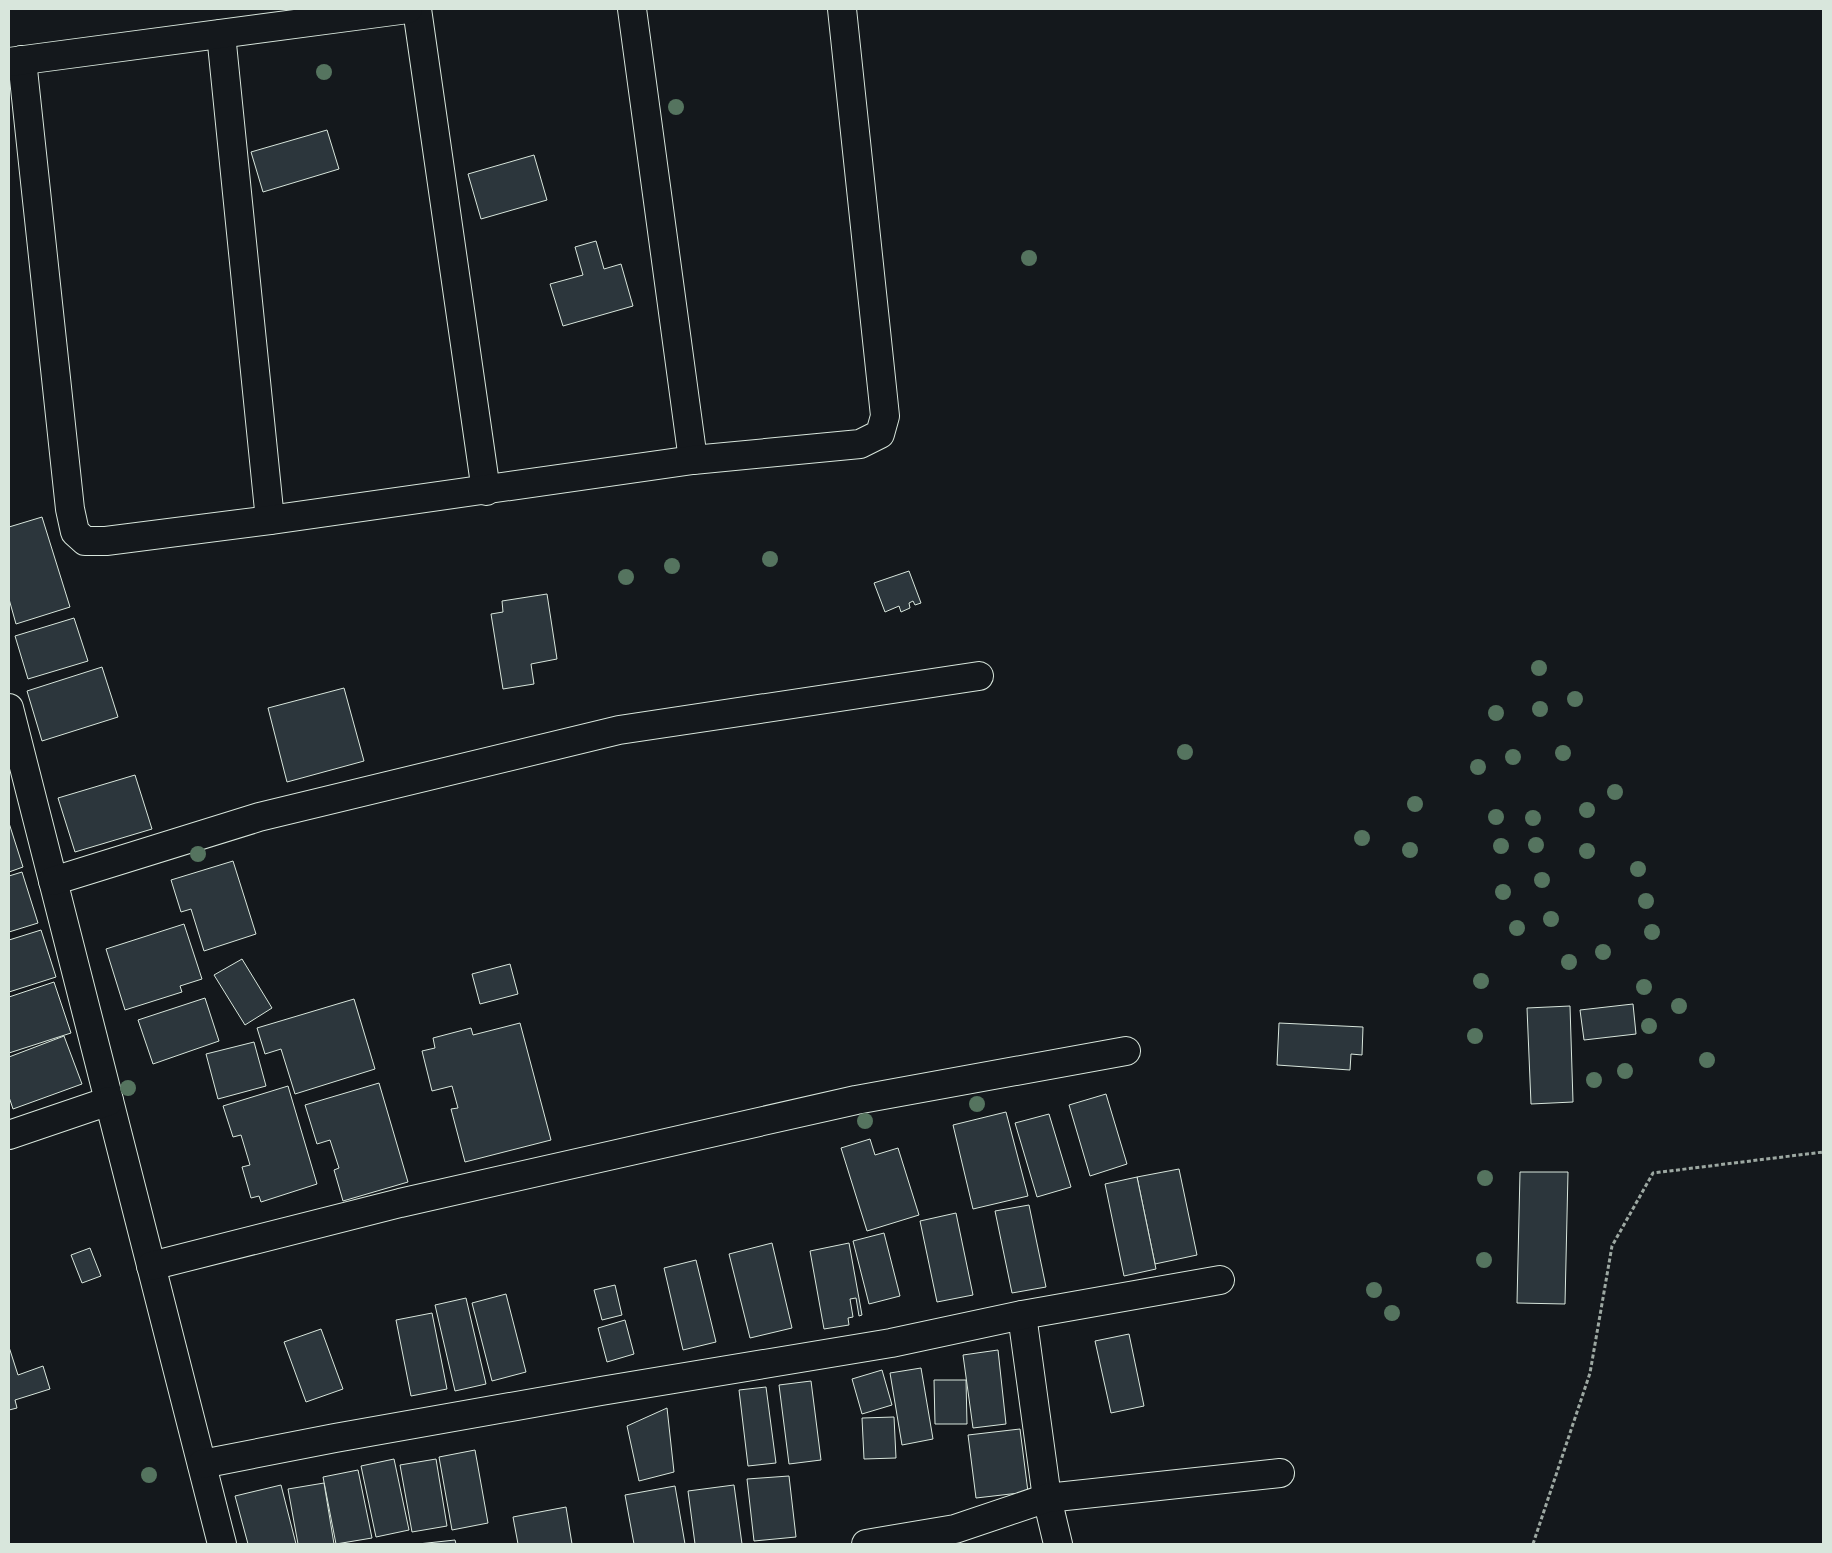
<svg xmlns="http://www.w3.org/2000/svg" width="1832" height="1553" font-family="Manrope,sans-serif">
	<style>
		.building { fill: #2c363c; stroke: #d8e6dc }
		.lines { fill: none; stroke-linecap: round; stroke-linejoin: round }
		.street-casing { stroke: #d8e6dc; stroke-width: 30 }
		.path { stroke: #9da8a2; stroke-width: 3; stroke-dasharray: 4 2.5; stroke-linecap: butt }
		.street { stroke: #14181c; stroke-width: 28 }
		.tree { fill: #55745f }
	</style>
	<rect width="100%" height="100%" fill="#14181c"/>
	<!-- building -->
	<g class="building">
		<path d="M327 130 339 169 263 192 251 152Z"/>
		<path d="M534 155 547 200 481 219 468 174Z"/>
		<path d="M596 241 604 269 621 264 633 306 563 326 550 284 583 275 575 247Z"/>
		<path d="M42 517 70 607 16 624 9 599V527Z"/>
		<path d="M909 571 921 603 915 605 913 601 909 603 910 608 901 612 899 606 885 612 874 583Z"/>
		<path d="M547 594 557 659 531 664 534 684 503 689 491 614 503 612 502 601Z"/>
		<path d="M74 618 88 661 28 679 15 636Z"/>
		<path d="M102 667 118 717 42 741 27 691Z"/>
		<path d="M344 688 364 761 287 782 268 708Z"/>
		<path d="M135 775 152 829 75 852 58 798Z"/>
		<path d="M9 823 23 867 9 872Z"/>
		<path d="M233 861 256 934 204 951 191 909 181 912 171 880Z"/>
		<path d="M22 872 38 923 9 932V876Z"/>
		<path d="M184 924 202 979 180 986 182 992 125 1010 106 949Z"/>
		<path d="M41 930 56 977 9 992V940Z"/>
		<path d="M242 959 272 1008 245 1025 214 975Z"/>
		<path d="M510 964 518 994 480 1004 472 974Z"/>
		<path d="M54 982 71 1033 9 1053V997Z"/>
		<path d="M205 998 219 1041 153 1064 138 1020Z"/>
		<path d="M354 999 375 1069 295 1094 281 1049 265 1054 257 1028Z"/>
		<path d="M1633 1004 1636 1034 1584 1040 1580 1010Z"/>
		<path d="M1570 1006 1573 1102 1531 1104 1527 1008Z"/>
		<path d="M520 1023 551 1140 465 1162 451 1109 458 1108 452 1086 432 1091 422 1051 435 1048 433 1038 471 1028 473 1035Z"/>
		<path d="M1279 1023 1363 1027 1362 1055 1351 1054 1350 1070 1277 1065Z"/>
		<path d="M64 1036 82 1084 13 1109 9 1097V1057Z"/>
		<path d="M254 1042 266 1086 218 1099 206 1054Z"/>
		<path d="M379 1083 408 1182 343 1201 334 1170 339 1168 330 1140 317 1144 305 1105Z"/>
		<path d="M288 1086 317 1184 261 1202 259 1196 251 1198 242 1167 250 1165 241 1135 233 1137 223 1106Z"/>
		<path d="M1106 1094 1127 1164 1090 1176 1069 1105Z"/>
		<path d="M1006 1112 1028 1196 973 1209 953 1125Z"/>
		<path d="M1049 1114 1071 1187 1037 1197 1015 1123Z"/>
		<path d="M870 1139 875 1155 898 1148 919 1215 867 1231 841 1148Z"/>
		<path d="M1179 1169 1197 1255 1155 1264 1137 1177Z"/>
		<path d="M1520 1172H1568L1565 1304 1517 1303Z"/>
		<path d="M1137 1177 1156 1269 1124 1276 1105 1184Z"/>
		<path d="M1029 1205 1046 1287 1012 1293 995 1211Z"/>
		<path d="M956 1213 973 1295 937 1302 920 1221Z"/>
		<path d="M884 1233 900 1296 869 1304 853 1241Z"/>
		<path d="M772 1243 792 1328 750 1338 729 1254Z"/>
		<path d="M849 1243 862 1315 859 1316 856 1298 850 1299 853 1317 848 1318 849 1325 824 1329 810 1251Z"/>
		<path d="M90 1248 101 1276 82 1283 71 1255Z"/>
		<path d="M696 1260 716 1342 683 1350 664 1268Z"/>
		<path d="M615 1285 622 1315 602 1320 594 1290Z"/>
		<path d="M506 1294 526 1372 492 1381 472 1303Z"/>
		<path d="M466 1298 486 1384 455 1391 435 1305Z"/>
		<path d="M432 1313 447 1389 411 1396 396 1320Z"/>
		<path d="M625 1320 634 1354 607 1362 598 1328Z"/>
		<path d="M321 1329 343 1389 306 1402 284 1342Z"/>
		<path d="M1129 1334 1144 1406 1111 1413 1095 1341Z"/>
		<path d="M9 1347 18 1375 43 1366 50 1389 15 1400 17 1408 9 1410Z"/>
		<path d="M998 1350 1006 1424 973 1428 963 1355Z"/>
		<path d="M921 1368 933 1439 902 1445 890 1373Z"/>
		<path d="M882 1370 892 1405 862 1414 852 1379Z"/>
		<path d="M934 1380H966L967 1424H935Z"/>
		<path d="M811 1381 821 1460 789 1464 779 1385Z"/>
		<path d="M766 1387 776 1463 748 1466 739 1390Z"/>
		<path d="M667 1408 674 1472 639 1481 627 1426Z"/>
		<path d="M894 1417 896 1458 864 1459 862 1418Z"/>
		<path d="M1020 1429 1028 1492 976 1498 968 1435Z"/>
		<path d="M475 1450 488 1523 452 1530 439 1457Z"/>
		<path d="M394 1459 409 1530 376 1537 361 1466Z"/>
		<path d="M436 1459 447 1526 412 1532 400 1465Z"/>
		<path d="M358 1470 372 1538 336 1544 323 1477Z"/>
		<path d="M789 1476 796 1537 754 1541 747 1479Z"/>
		<path d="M324 1483 334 1544H298L288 1489Z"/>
		<path d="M281 1485 296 1544H248L235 1496Z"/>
		<path d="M734 1485 742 1544H695L688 1491Z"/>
		<path d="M675 1486 685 1544H634L625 1495Z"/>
		<path d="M566 1507 572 1544H518L513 1517Z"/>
		<path d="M455 1540 456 1544H418Z"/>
	</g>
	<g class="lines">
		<defs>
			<g id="street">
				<path d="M417 9 486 491"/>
				<path d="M632 9 693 460"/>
				<path d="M221 34 270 520"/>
				<path d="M22 60 70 509 75 532 85 541H106L270 520 693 460 860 444 880 434 885 416 842 9"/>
				<path d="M9 62 408 9"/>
				<path d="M9 708 222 1544"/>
				<path d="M53 881 259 817 619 730 979 676"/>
				<path d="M9 1135 109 1101"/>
				<path d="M151 1266 400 1203 856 1100 1126 1051"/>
				<path d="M1022 1315 1047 1498 1058 1544"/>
				<path d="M202 1464 335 1438 601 1391 891 1343 1022 1315 1220 1280"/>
				<path d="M866 1544 955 1529 1047 1498 1280 1473"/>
			</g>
		</defs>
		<!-- street casing -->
		<use href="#street" class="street-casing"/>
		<!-- path -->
		<path class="path" d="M1533 1544 1590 1373 1612 1246 1653 1173 1823 1152"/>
		<!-- street -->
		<use href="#street" class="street"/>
	</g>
	<!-- trees -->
	<g class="tree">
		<circle cx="324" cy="72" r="8"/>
		<circle cx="676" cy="107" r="8"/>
		<circle cx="1029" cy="258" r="8"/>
		<circle cx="770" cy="559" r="8"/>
		<circle cx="672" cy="566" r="8"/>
		<circle cx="626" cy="577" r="8"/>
		<circle cx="1539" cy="668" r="8"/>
		<circle cx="1575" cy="699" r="8"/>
		<circle cx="1540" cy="709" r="8"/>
		<circle cx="1496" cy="713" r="8"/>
		<circle cx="1185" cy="752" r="8"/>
		<circle cx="1563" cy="753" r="8"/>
		<circle cx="1513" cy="757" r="8"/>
		<circle cx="1478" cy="767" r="8"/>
		<circle cx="1615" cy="792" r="8"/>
		<circle cx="1415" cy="804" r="8"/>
		<circle cx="1587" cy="810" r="8"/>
		<circle cx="1496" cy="817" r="8"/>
		<circle cx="1533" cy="818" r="8"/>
		<circle cx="1362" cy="838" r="8"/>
		<circle cx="1536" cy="845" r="8"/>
		<circle cx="1501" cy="846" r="8"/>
		<circle cx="1410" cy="850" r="8"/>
		<circle cx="1587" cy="851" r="8"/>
		<circle cx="198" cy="854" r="8"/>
		<circle cx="1638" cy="869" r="8"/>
		<circle cx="1542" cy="880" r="8"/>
		<circle cx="1503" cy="892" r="8"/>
		<circle cx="1646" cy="901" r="8"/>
		<circle cx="1551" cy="919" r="8"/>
		<circle cx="1517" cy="928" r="8"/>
		<circle cx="1652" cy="932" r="8"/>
		<circle cx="1603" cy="952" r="8"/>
		<circle cx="1569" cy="962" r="8"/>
		<circle cx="1481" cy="981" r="8"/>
		<circle cx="1644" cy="987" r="8"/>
		<circle cx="1679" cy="1006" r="8"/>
		<circle cx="1649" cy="1026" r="8"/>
		<circle cx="1475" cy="1036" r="8"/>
		<circle cx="1707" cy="1060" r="8"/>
		<circle cx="1625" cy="1071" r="8"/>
		<circle cx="1594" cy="1080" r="8"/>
		<circle cx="128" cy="1088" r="8"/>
		<circle cx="977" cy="1104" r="8"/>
		<circle cx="865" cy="1121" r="8"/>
		<circle cx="1485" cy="1178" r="8"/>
		<circle cx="1484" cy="1260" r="8"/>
		<circle cx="1374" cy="1290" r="8"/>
		<circle cx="1392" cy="1313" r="8"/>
		<circle cx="149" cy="1475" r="8"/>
	</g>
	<!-- border -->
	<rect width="1832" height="1553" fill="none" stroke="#d8e6dc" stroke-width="20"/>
</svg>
